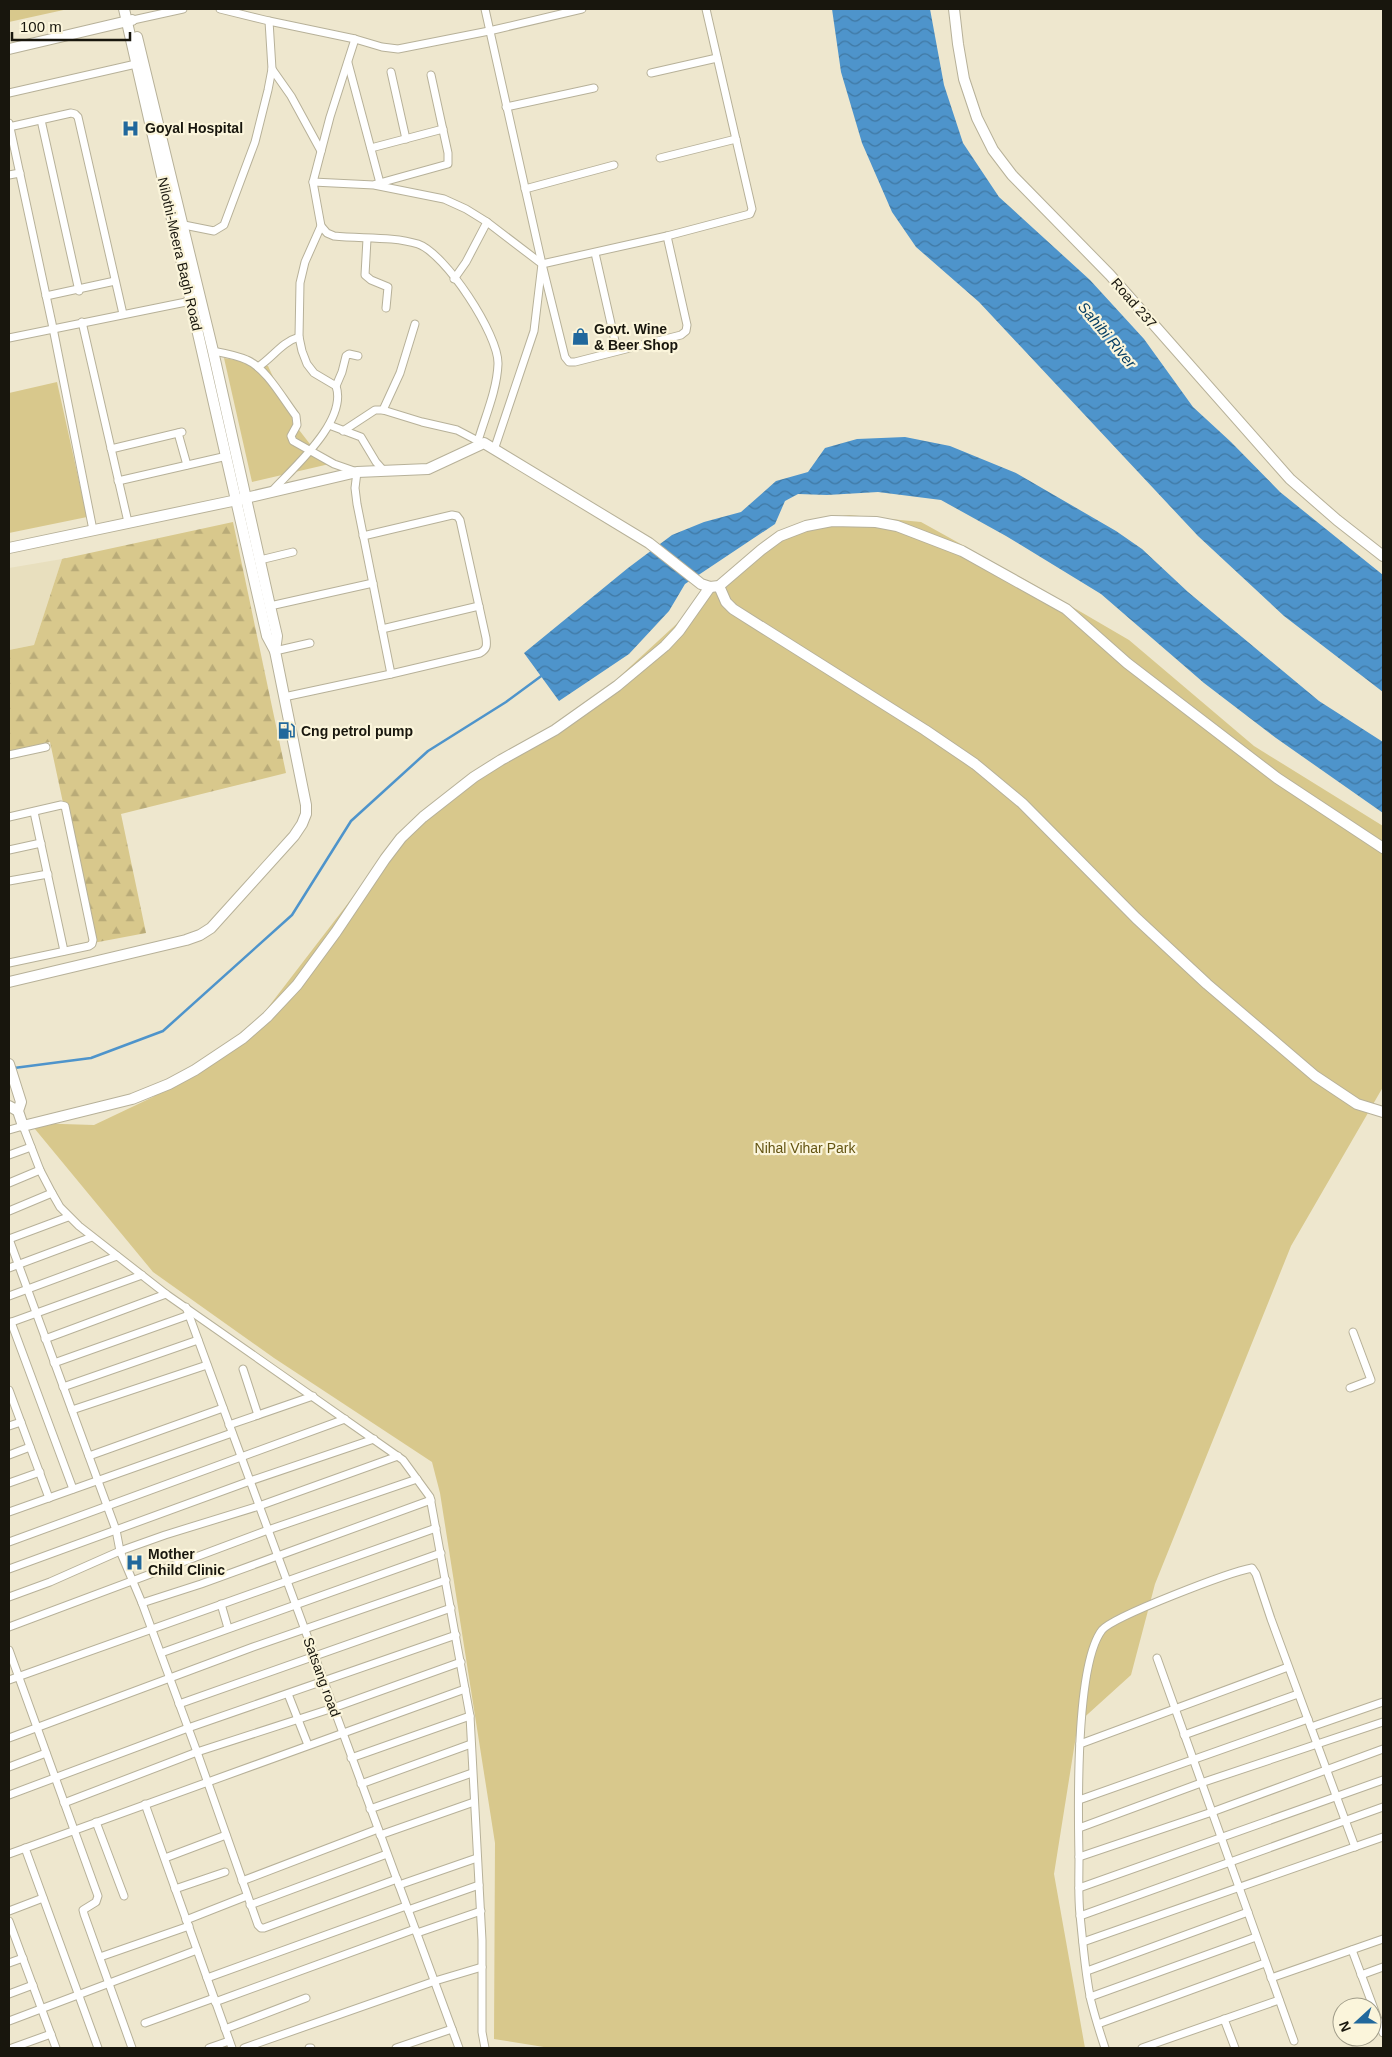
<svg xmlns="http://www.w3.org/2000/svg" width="1392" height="2057" font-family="Arial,sans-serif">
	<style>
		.built { fill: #e8dfbe }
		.forest { fill: url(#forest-firs) }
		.green { fill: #d8c88c }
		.water { fill: url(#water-waves) }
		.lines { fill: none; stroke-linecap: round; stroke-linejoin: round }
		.stream { stroke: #4e94cb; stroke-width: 2.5 }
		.street-casing { stroke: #b7b199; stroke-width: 9 }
		.secondary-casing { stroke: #b7b199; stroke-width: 12 }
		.street { stroke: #fff; stroke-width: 7 }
		.secondary { stroke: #fff; stroke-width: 10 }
		.labels { text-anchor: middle; stroke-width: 4.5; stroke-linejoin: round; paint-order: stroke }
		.poi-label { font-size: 14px; font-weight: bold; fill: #18160d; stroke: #fbf5db; text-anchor: start }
		.street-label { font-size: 14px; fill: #18160d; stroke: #fbf5db }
		.park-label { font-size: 14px; fill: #645412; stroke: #fbf5db }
		.water-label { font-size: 15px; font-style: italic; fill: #063e64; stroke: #fbf5db }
	</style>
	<defs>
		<pattern id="forest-firs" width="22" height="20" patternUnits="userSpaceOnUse" patternTransform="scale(1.25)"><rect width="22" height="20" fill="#d8c88c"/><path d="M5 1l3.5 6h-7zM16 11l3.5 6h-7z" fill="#b9ab78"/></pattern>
		<pattern id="water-waves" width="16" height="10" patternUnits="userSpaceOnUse" patternTransform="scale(1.25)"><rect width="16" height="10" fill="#4e94cb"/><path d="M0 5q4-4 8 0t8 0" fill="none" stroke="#4078a3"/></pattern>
	</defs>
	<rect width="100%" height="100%" fill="#eee7ce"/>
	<!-- built -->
	<path class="built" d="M62 559 34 645 9 650V568Z"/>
	<!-- forest -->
	<path class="forest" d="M233 522 286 773 121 814 146 933 93 943 50 742 9 751V650L34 645 62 559Z"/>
	<!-- green -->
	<g class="green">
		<path d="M9 9H68L9 22Z"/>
		<path d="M224 358 268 366 296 426 313 448 338 462 252 482Z"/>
		<path d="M57 382 87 517 9 533V393Z"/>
		<path d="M849 515 921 522 1033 584 1129 640 1254 746 1383 826V1087L1291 1246 1155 1584 1131 1675 1078 1723 1054 1874 1085 2048H550L494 2039 495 1843 440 1493 432 1462 274 1358 153 1272 30 1123 94 1125 153 1097 253 1027 412 820 472 774 580 713 722 582 802 522Z"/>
	</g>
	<!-- water -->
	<g class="water">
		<path d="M832 9H930L944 85 963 143 999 197 1090 280 1144 339 1193 407 1231 442 1280 492 1383 575V692L1284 616 1198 536 979 302 916 247 892 212 862 143 841 72Z"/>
		<path d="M905 437 950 446 1016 473 1116 531 1142 549 1188 592 1319 701 1383 742V813L1276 738 1204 683 1101 594 1006 536 941 500 878 492 827 495 798 494 785 501 775 524 685 584 669 611 629 654 559 701 524 653 628 568 672 535 704 522 741 512 776 481 808 472 825 448 857 439Z"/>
	</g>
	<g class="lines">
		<!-- stream -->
		<path class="stream" d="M14 1068 91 1058 163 1031 292 915 351 821 428 751 506 702 544 674"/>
		<defs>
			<g id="street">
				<path d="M220 9 269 21 355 39 382 47 398 49 489 31 582 9"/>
				<path d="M485 9 542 264 534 331 494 450"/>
				<path d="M133 20 183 9"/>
				<path d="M348 63 380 183"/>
				<path d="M272 69 291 96 321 151"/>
				<path d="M391 72 406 139"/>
				<path d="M651 73 717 58"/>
				<path d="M9 93 136 64"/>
				<path d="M506 107 594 88"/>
				<path d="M41 120 79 291"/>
				<path d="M9 123 53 328 93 530"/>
				<path d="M9 127 71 113 75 114 78 117 123 314"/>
				<path d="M371 148 443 129"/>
				<path d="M660 158 736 139"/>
				<path d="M9 175 20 173"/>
				<path d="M313 182 374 185 444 199 466 209 487 222 542 264 565 357 569 362H575L681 335 686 331 687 325 667 236"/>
				<path d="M376 184 448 164V153L431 75"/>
				<path d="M525 189 614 165"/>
				<path d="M179 224 214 231 224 225 255 142 268 90 272 69 269 21"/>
				<path d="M321 226 327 233 334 236C361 239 392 236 418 244 445 253 499 335 498 364 497 390 485 417 478 441L484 443"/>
				<path d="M367 239 365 275 371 280 388 287 386 308"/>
				<path d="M595 253 617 350"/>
				<path d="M542 264 667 236 750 214 752 209 706 9"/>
				<path d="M454 279 466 262 487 222"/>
				<path d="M46 296 115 281"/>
				<path d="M82 322 128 522"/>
				<path d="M9 338 191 301"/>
				<path d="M213 351C224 353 236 355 247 360 266 368 283 399 296 416L297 425 291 436 293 441 334 464 357 472 355 488 357 504 391 674 284 697"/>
				<path d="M258 367C273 357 282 342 299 337"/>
				<path d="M336 386 342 372 346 356 349 354 358 356"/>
				<path d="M383 410 400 373 415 324"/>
				<path d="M329 425 361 437 376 462 384 471"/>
				<path d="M343 431 375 410H383L422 422 457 430 478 441"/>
				<path d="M178 433 187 465"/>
				<path d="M111 449 182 432"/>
				<path d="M118 481 227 456"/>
				<path d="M272 491C293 468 348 421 336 386L314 373 307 364 302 351 299 337 300 283 305 262 321 226 313 182 330 117 355 39"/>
				<path d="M363 536 452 515 457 516 460 520 486 638C487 646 487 649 480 653L391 674"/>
				<path d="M260 560 293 552"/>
				<path d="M270 606 373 583"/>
				<path d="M382 629 479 606"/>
				<path d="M275 651 310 643"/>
				<path d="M9 755 46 747"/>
				<path d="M34 812 64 951"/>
				<path d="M9 817 61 805 65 806 93 940 92 944 89 946 9 963"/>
				<path d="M9 850 41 843"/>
				<path d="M9 881 48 874"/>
				<path d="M9 1130 23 1126 40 1170 52 1193 60 1207 79 1226 166 1294 403 1460 430 1497 470 1716 482 1940V2032L485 2048"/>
				<path d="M9 1155 31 1147"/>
				<path d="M9 1183 40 1170"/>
				<path d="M9 1211 52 1193"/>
				<path d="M9 1239 116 1530 120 1551 142 1603 197 1752 258 1925 261 1928H264L397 1879"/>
				<path d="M9 1239 68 1217"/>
				<path d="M9 1268 92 1237"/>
				<path d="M9 1296 117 1256"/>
				<path d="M186 1307 459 2048"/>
				<path d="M11 1322 73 1489"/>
				<path d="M9 1323 142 1275"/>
				<path d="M45 1339 166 1294"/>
				<path d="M54 1363 189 1315"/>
				<path d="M243 1369 258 1415"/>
				<path d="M63 1387 198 1340"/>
				<path d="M1350 1388 1371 1380 1353 1332"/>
				<path d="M9 1390 49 1498"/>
				<path d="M72 1410 207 1365"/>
				<path d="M229 1425 313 1396"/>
				<path d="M9 1426 21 1422"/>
				<path d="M9 1455 30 1447"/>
				<path d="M89 1456 223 1408"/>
				<path d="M9 1483 40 1472"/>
				<path d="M9 1512 232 1433"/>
				<path d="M9 1542 345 1419"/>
				<path d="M9 1569 250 1481 374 1439"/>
				<path d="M9 1597 50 1582 120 1551 165 1535 259 1506 398 1456"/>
				<path d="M142 1603 201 1584 431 1500"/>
				<path d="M221 1604 228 1628"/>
				<path d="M9 1627 268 1530 417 1479"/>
				<path d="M9 1650 98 1896 96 1902 83 1910 84 1914 132 2048"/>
				<path d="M161 1653 441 1553"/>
				<path d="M1157 1658 1294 2041"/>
				<path d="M9 1680 436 1528"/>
				<path d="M288 1694 308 1745"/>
				<path d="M179 1704 451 1608"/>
				<path d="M1311 1727 1383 1702"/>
				<path d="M1184 1735 1298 1694"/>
				<path d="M9 1738 253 1647 446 1580"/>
				<path d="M1080 1744 1288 1667"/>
				<path d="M351 1758 470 1716"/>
				<path d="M9 1767 46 1753"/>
				<path d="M361 1784 471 1744"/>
				<path d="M9 1795 188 1728 456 1635"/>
				<path d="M1079 1800 1308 1719"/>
				<path d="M64 1803 197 1752 333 1708 461 1662"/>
				<path d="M145 1804 232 2048"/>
				<path d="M370 1809 472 1773"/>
				<path d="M96 1822 124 1896"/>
				<path d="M1079 1828 1201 1783 1383 1722"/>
				<path d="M380 1835 474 1802"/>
				<path d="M25 1848 98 2048"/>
				<path d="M9 1854 465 1689"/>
				<path d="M1079 1857 1212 1812 1383 1749"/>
				<path d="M165 1858 226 1835"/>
				<path d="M242 1881 378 1829"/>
				<path d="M399 1885 477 1858"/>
				<path d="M1079 1888 1383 1780"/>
				<path d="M175 1889 225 1872"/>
				<path d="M250 1905 387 1854"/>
				<path d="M408 1910 479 1885"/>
				<path d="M9 1911 43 1898"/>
				<path d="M1080 1916 1383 1807"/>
				<path d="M186 1920 247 1896"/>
				<path d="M9 1921 56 2048"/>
				<path d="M417 1933 481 1911"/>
				<path d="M1083 1942 1383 1837"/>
				<path d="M1352 1950 1383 2033"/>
				<path d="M100 1957 189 1926"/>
				<path d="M9 1963 23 1958"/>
				<path d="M1087 1971 1248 1912"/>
				<path d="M1361 1975 1383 1967"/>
				<path d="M207 1978 406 1906"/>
				<path d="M1271 1978 1383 1939"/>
				<path d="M9 1994 33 1985"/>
				<path d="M1090 1997 1256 1937"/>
				<path d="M215 2002 415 1929"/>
				<path d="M1224 2019 1235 2048"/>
				<path d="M9 2021 197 1950"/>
				<path d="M145 2023 214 1998"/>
				<path d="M1098 2024 1265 1963"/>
				<path d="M225 2029 306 1998"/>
				<path d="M12 2048 51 2034"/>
				<path d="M209 2048 229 2041"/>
				<path d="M244 2048 435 1981 482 1967"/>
				<path d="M309 2048H311"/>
				<path d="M396 2048 452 2029"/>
				<path d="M1105 2048C1100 2033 1095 2017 1091 2001 1085 1973 1083 1943 1080 1915 1078 1896 1079 1876 1079 1858 1078 1810 1075 1665 1102 1630 1114 1616 1230 1572 1252 1568L1256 1574 1271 1619 1355 1847"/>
				<path d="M1142 2048 1279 2000"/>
			</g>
			<g id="secondary">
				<path d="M954 9 958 44 964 79 977 118 993 150 1012 175 1110 275 1290 479 1337 520 1383 556"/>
				<path d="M137 37 213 351 270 606 277 636 275 651"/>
				<path d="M9 49 132 20"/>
				<path d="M9 548 237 500 357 472 428 469 484 443 649 543 701 584 710 587 719 586 761 550 780 536 806 526 832 521 876 522 897 526 962 551 1066 609 1127 663 1277 778 1383 848"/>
				<path d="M719 586 726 602 733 609 925 730 975 764 1022 803 1136 918 1207 984 1315 1076 1357 1104 1383 1112"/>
				<path d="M9 982 186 940 200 935 211 928 294 836 302 824 306 814V805L275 651 267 636 124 9"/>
				<path d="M9 1064 21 1102 18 1111 23 1126 132 1099 169 1084 195 1070 243 1038 267 1017 297 985 336 932 385 859 401 838 423 817 474 777 501 760 555 730 617 686 665 646 679 631 710 587"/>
				<path d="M9 1106 18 1111"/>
			</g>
		</defs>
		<!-- street casing -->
		<use href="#street" class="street-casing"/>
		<!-- secondary casing -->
		<use href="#secondary" class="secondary-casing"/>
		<!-- street -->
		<use href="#street" class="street"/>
		<!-- secondary -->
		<use href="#secondary" class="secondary"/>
	</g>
	<!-- icons -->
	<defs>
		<symbol id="hospital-bare" viewBox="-9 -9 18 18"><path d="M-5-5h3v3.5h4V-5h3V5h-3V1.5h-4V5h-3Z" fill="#21689c" stroke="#fbf5db" stroke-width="2.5" paint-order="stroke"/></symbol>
		<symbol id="shop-bare" viewBox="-9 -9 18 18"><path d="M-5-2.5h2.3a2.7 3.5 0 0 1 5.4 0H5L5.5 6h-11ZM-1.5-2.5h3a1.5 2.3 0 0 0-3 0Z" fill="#21689c" stroke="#fbf5db" stroke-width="2.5" paint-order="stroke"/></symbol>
		<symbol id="fuel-bare" viewBox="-9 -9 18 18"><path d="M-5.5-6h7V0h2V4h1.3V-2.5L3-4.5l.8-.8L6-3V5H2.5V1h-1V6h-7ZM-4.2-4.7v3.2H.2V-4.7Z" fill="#21689c" stroke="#fbf5db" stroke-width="2.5" paint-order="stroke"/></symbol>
	</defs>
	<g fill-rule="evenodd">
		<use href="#hospital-bare" x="118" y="116" width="25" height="25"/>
		<use href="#shop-bare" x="568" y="324" width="25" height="25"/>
		<use href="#fuel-bare" x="274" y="718" width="25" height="25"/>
		<use href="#hospital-bare" x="122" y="1550" width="25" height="25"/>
	</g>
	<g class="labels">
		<!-- poi labels -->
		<g class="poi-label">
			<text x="145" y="133">Goyal Hospital</text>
			<text x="594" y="334">Govt. Wine<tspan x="594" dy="16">&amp; Beer Shop</tspan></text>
			<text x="301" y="736">Cng petrol pump</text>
			<text x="148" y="1559">Mother<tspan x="148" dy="16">Child Clinic</tspan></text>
		</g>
		<!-- street labels -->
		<g class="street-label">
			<text transform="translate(180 254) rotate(77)" y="5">Nilothi-Meera Bagh Road</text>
			<text transform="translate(1134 303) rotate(49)" y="5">Road 237</text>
			<text transform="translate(322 1677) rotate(70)" y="5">Satsang road</text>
		</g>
		<!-- park labels -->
		<g class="park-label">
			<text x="805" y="1153">Nihal Vihar Park</text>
		</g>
		<!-- water labels -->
		<g class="water-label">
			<text transform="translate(1107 335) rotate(50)" y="5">Sahibi River</text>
		</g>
	</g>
	<!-- border -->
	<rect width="1392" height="2057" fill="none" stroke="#18160d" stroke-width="20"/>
	<!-- north arrow -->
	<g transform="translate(1357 2022) rotate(249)"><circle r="24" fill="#fbf5db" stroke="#a09c89"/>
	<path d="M0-4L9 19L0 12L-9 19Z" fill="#21689c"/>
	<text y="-8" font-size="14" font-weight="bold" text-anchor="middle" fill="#18160d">N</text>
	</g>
	<!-- scale -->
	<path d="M12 32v8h118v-8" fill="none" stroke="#18160d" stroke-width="2.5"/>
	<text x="20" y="32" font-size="15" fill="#18160d" stroke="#fbf5db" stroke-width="4" paint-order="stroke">100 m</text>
</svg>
